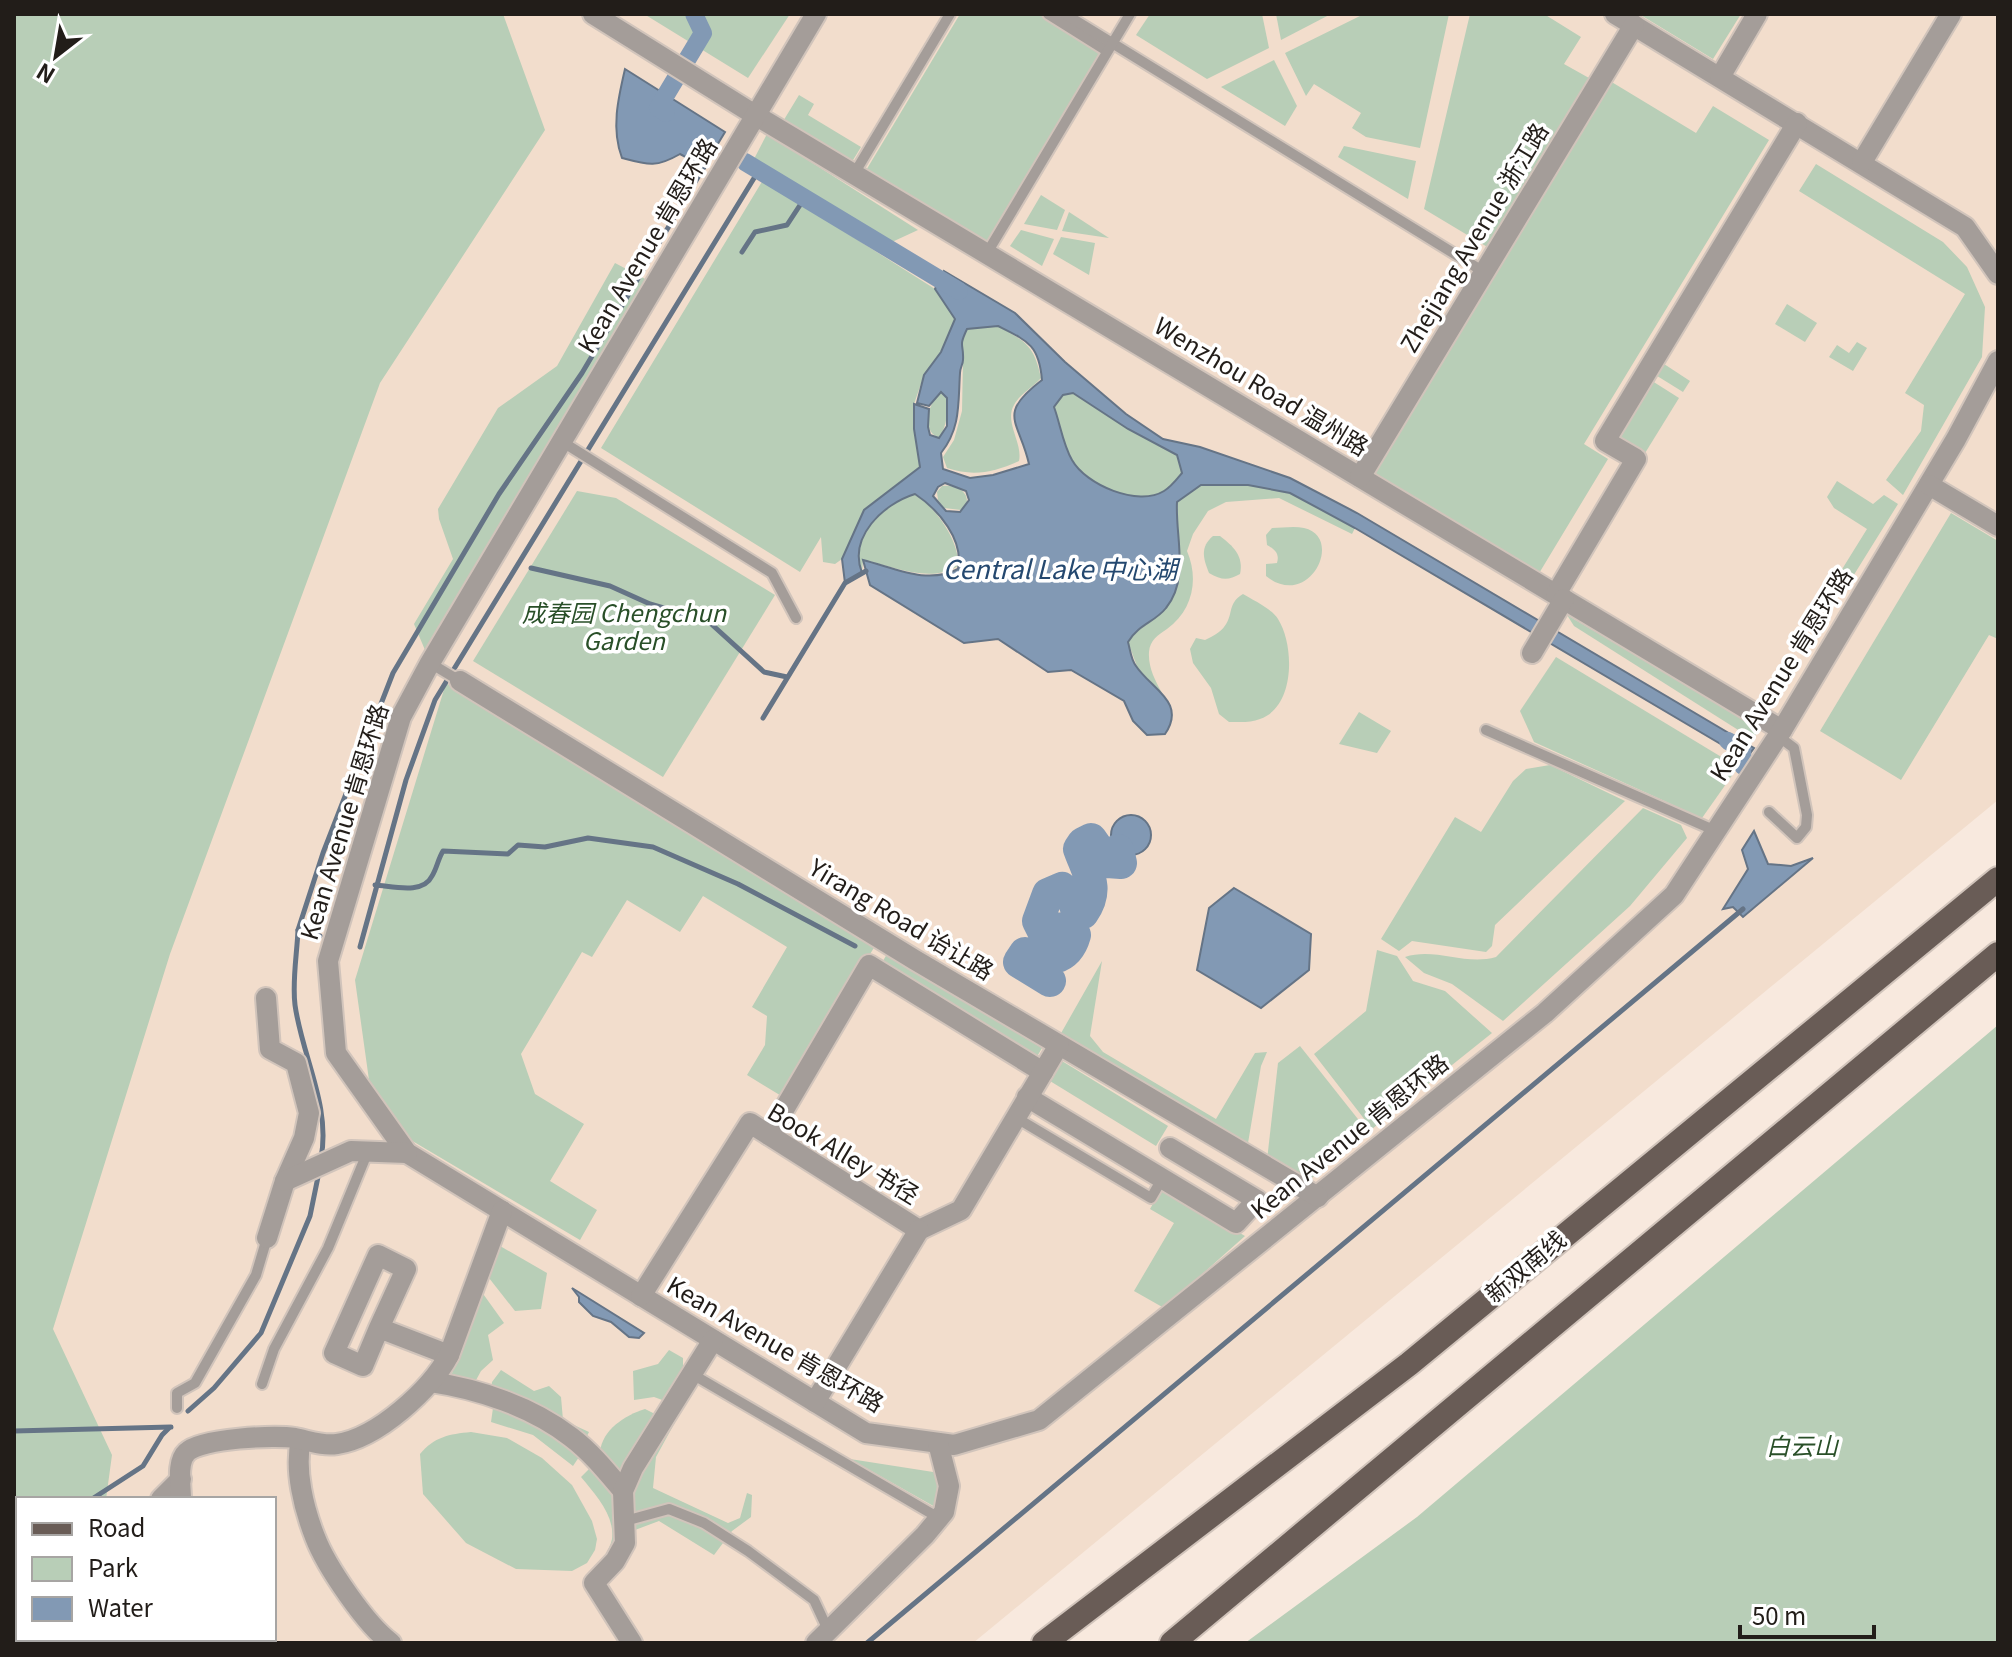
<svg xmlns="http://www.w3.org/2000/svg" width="2012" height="1657" font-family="Georgia,'Noto Sans SC',serif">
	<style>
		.built { fill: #f2ddcc }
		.green { fill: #b8ceb7 }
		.water { fill: #8299b4; stroke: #657486; stroke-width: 2; fill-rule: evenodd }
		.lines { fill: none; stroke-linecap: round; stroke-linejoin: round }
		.stream { stroke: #657486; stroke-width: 5 }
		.canal { stroke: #8299b4; stroke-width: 18 }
		.river { stroke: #8299b4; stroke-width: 32 }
		.lane-casing { stroke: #d1c4bb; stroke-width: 14 }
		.street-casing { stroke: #d1c4bb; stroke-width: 24 }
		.primary-casing { stroke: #d1c4bb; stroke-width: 28 }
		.lane { stroke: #a49d99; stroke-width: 10 }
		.street { stroke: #a49d99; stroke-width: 20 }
		.primary { stroke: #695c56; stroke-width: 24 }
		.labels { text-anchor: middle; stroke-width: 7; stroke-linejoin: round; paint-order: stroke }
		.street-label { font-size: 24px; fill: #221d19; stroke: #fff }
		.park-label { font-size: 24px; font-style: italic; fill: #294f28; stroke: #fff }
		.water-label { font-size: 26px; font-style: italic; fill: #24486f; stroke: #fff }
	</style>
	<rect width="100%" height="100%" fill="#f8e9de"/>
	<!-- built -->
	<path class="built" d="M14 14H1998V800L973 1643H92L91 1639H274V1499H63L14 1238Z"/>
	<!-- green -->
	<g class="green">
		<path d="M14 14H503L545 130 380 383 170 954 53 1329 112 1455 106 1499H18V1639H84V1643H14Z"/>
		<path d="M644 14H790L748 78Z"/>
		<path d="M960 14H1045L1107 51 990 247 865 172Z"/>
		<path d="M1150 14H1262L1269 48 1207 79 1136 35Z"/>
		<path d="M1276 14H1331L1281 40Z"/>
		<path d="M1364 14H1449L1420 148 1366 137 1352 128 1361 113 1314 84 1306 96 1285 53Z"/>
		<path d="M1470 14H1544L1581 37 1564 64 1589 78 1489 248 1424 209Z"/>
		<path d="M1639 14H1741L1713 59Z"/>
		<path d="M1274 60 1297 106 1285 126 1221 87Z"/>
		<path d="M1610 81 1696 133 1713 106 1769 140 1584 444 1608 459 1538 575 1370 474Z"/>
		<path d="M799 95 814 104 808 115 861 147 850 165 782 123Z"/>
		<path d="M767 134 918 230 892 242 754 159Z"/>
		<path d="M1344 146 1416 161 1408 199 1338 157Z"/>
		<path d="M1816 164 1943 242 1967 267 1985 307 1982 357 1903 495 1886 480 1921 431 1924 405 1905 393 1965 294 1799 191Z"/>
		<path d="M763 180 935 289 955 319 941 352 924 375 914 404V429L920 467 864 510 842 559 835 564 823 562 821 537 800 572 601 448Z"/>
		<path d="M1041 195 1065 210 1057 230 1024 224Z"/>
		<path d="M1069 212 1109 238 1062 231Z"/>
		<path d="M1021 230 1054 239 1042 266 1010 246Z"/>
		<path d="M1061 237 1095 243 1089 275 1053 254Z"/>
		<path d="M615 263 651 282 425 650 414 624 453 559 439 519 438 509 498 408 557 366Z"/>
		<path d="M1787 304 1817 323 1805 342 1775 324Z"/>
		<path d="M998 326C1026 342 1034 345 1041 378 1033 387 1019 395 1014 405 1004 422 1023 443 1019 461 994 472 974 477 947 468L943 457 954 440 962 411 963 360 960 345 967 328Z"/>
		<path d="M1857 342 1867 348 1853 371 1829 357 1837 345 1849 353Z"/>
		<path d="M1661 362 1690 381 1683 392 1654 374Z"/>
		<path d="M1649 379 1679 398 1642 458 1611 439Z"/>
		<path d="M941 392 947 398C948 414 947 425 939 438 920 430 928 403 941 392Z"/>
		<path d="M1072 393 1128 429 1177 455 1182 473C1177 479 1171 487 1165 491 1138 507 1086 485 1072 460 1063 445 1060 423 1054 407L1063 395Z"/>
		<path d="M1837 481 1873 504 1884 495 1898 504 1842 594 1831 587 1867 529 1834 508 1827 497Z"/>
		<path d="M1201 485H1248L1291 493 1355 528 1352 534 1279 498 1226 502 1208 511 1193 534 1187 551C1199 579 1193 610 1167 629 1158 635 1150 640 1149 652 1148 667 1155 680 1162 693L1138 669 1128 642C1138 626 1155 622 1166 608 1190 579 1175 536 1177 502Z"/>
		<path d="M942 486C954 485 968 489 967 504L961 510 944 508 938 500 937 492Z"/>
		<path d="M577 491 616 498 775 595 663 777 473 661Z"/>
		<path d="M915 494C935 507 960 541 958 566 929 584 894 566 863 560L862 573C848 537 883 504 915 494Z"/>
		<path d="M1951 513 1998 541V639L1989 635 1901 780 1820 731Z"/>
		<path d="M1272 528C1282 528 1294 526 1304 528 1345 537 1309 611 1266 576V564L1277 563C1280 553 1274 549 1267 545L1266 535Z"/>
		<path d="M1213 536H1220C1233 546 1244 556 1240 574 1228 581 1221 580 1209 573 1203 558 1200 547 1213 536Z"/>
		<path d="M1243 594C1253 600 1272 609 1278 619 1295 646 1295 707 1260 719 1251 723 1240 722 1229 722L1219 714 1211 688 1193 663 1190 649 1196 638 1205 640C1242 624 1221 607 1243 594Z"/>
		<path d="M1567 615 1758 727 1754 740 1574 626Z"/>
		<path d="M1556 657 1738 767 1702 818 1534 742 1520 711Z"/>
		<path d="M446 683 875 946 783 1097 747 1075 765 1045 767 1016 752 1007 787 947 703 896 680 932 627 900 592 957 582 952 521 1054 535 1094 584 1124 550 1181 597 1210 580 1240 409 1139 369 1080 355 980Z"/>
		<path d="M1359 712 1391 731 1377 753 1339 744Z"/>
		<path d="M1550 765 1625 801 1495 925 1492 946 1486 952 1412 941 1399 951 1381 939 1455 817 1481 832 1513 781 1526 769Z"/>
		<path d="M1643 808 1681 825 1687 838 1630 906 1503 1021 1452 984 1424 973 1405 957C1435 947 1465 966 1496 957Z"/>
		<path d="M1377 950 1397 956 1413 981 1445 991 1492 1033 1372 1129 1314 1054 1366 1011Z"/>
		<path d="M887 954 1042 1048 1035 1060 880 966Z"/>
		<path d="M1102 961 1090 1036 1103 1052 1216 1119 1255 1053 1267 1052 1261 1066 1247 1149 1060 1035Z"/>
		<path d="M1998 1025V1643H1245L1417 1517Z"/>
		<path d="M1300 1046 1369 1133 1304 1184 1267 1160 1278 1063Z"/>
		<path d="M1062 1061 1168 1126 1156 1146 1050 1081Z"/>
		<path d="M1162 1188 1245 1236 1164 1308 1134 1291 1174 1223 1150 1209Z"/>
		<path d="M500 1246 547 1273 541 1309 515 1311 489 1278Z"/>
		<path d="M481 1291 504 1323 488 1335 493 1360 481 1371 475 1382 451 1376Z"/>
		<path d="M669 1350 683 1358V1372L665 1401 654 1397 634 1400 633 1371 658 1364Z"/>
		<path d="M501 1370 534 1391 549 1386 561 1397 563 1420 589 1432 585 1440 491 1390 492 1382Z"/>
		<path d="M692 1391 656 1457 653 1488 728 1523 740 1518 747 1493 752 1495 751 1517 732 1531 714 1555 659 1521 635 1530 632 1493 639 1471Z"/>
		<path d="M493 1408C527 1412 554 1436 581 1454L573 1466 533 1435 491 1422Z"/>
		<path d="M645 1409 659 1416 621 1478 600 1452C602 1430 625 1415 645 1409Z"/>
		<path d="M471 1432 507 1438 542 1458 572 1485 592 1521 597 1539 595 1550 587 1563 572 1571 516 1569 466 1543 423 1494 420 1454C434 1437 449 1434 471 1432Z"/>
		<path d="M850 1459 946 1474 944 1512Z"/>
		<path d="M592 1466 618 1497V1538L594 1574C599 1564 610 1550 612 1539 615 1515 595 1494 581 1477Z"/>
	</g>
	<!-- water -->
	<g class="water">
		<path d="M625 69 725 132 704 167 680 154C656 168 648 165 622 158 611 129 618 99 625 69Z"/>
		<path d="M944 271 1015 313 1065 362 1126 414 1163 439 1200 447 1290 478 1357 513 1754 748 1746 759 1355 528 1290 493 1248 485H1201L1177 502C1175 536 1190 579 1166 608 1155 622 1139 624 1128 642 1130 649 1131 660 1136 666 1151 689 1187 702 1165 734L1147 735 1133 721 1124 701 1071 670 1048 672 998 639 964 643 870 585 863 560C895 568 927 585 958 569 964 540 939 510 915 494 883 504 848 537 862 573L845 583 842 559 864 510 920 467 914 429V404L929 409 928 427 930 435 939 438 947 426V398L941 392 929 406 917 403 924 375 941 352 955 319 935 289ZM998 326C1028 341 1039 345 1042 380 996 415 1019 420 1029 464L993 475 970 478 943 469 941 453C961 428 958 403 960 373 960 368 963 364 963 360 964 343 958 348 967 329ZM1073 393 1128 429 1177 455 1182 473C1177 479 1171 487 1164 491 1138 507 1086 485 1072 460 1063 445 1060 423 1054 407L1063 395ZM945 483 966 491 969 500 960 512 946 511 933 496 938 487Z"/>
		<circle cx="1131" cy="835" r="20"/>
		<path d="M1754 831 1768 864 1791 866 1813 858 1743 917 1733 907 1723 909 1748 869 1742 850Z"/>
		<path d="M1234 888 1311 934 1309 970 1261 1008 1197 970 1209 908Z"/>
		<path d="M572 1288 644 1333 639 1338 629 1337 611 1322 593 1316 579 1302V1297Z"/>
	</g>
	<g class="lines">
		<!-- stream -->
		<g class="stream">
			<path d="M742 252 755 232 787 225 804 199"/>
			<path d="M531 568 610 586 650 604 708 621 764 672 787 677"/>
			<path d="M763 718 845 583 866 571"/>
			<path d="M375 885C392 886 423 895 432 876 437 868 438 859 443 851L508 854 518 845 545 847 588 838 653 847 738 884 855 946"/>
			<path d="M298 930 323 853 393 673 499 494 582 373 704 167"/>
			<path d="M320 936 298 930C297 954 292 981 295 1005 302 1056 331 1106 321 1158"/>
			<path d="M360 947 406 780 435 700 759 170"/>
			<path d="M188 1411 214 1388 261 1333 310 1216 319 1172"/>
			<path d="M14 1431 171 1427"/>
			<path d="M92 1499 143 1466 162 1435 169 1428"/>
			<path d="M14 1549 18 1548"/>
			<path d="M867 1643 1743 909"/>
		</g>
		<!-- canal -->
		<g class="canal">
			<path d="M666 113 658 108 703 33 694 14"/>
			<path d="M745 162 959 291"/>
			<path d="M1728 741 1742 749 1743 766"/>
		</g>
		<!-- river -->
		<path class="river" d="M1050 981 1019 962 1025 953C1047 964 1068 960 1075 935L1063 928 1043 931 1038 921 1048 894 1062 888 1073 898 1077 912 1083 913C1100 889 1088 874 1079 849L1083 843 1091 839 1107 862 1121 863 1118 850"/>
		<defs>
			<g id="lane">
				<path d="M1048 14 1107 51"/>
				<path d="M1065 14 1484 272"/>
				<path d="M854 174 950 14"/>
				<path d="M987 253 1130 14"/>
				<path d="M561 441 772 573 796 618"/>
				<path d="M430 663 460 681"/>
				<path d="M1486 730 1716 831"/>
				<path d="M1769 812 1797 838 1806 827 1807 815 1794 748 1778 736"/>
				<path d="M1015 1117 1151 1198 1162 1179"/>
				<path d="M692 1374 939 1518"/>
				<path d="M262 1384 274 1349 328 1248 368 1151"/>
				<path d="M177 1408V1393L195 1383 256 1275 267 1238"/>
				<path d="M625 1521 669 1509 704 1523 748 1551 814 1600 828 1630"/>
			</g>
			<g id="street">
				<path d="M593 14 755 115 1782 730"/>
				<path d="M816 14 430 663 401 717 328 961 336 1053 407 1153 866 1433 954 1445 1039 1420 1545 1013 1674 895 1782 730 1956 439 1998 361"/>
				<path d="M1615 14 1965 227 1998 274"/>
				<path d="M1720 77 1757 14"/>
				<path d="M1862 162 1951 14"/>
				<path d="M1360 477 1634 25"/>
				<path d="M1929 485 1998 526"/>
				<path d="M1556 594 1636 459 1605 441 1797 123"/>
				<path d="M1532 653 1564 599"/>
				<path d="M460 681 915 960 1318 1197"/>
				<path d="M266 998 270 1049 296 1063 309 1113 304 1138 285 1181 267 1238"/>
				<path d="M1027 1097 1236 1223 1257 1200 1170 1148"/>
				<path d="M769 1135 869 965 1043 1072"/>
				<path d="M285 1181 351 1151 407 1153"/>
				<path d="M641 1296 750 1123 919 1230 961 1210 1059 1045"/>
				<path d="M379 1328 363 1366 334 1353 378 1255 406 1269 379 1328 449 1355"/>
				<path d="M431 1382C479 1389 532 1407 571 1437 591 1452 607 1472 623 1491"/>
				<path d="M815 1402 919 1230"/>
				<path d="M301 1440C294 1470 304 1509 315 1537 326 1566 366 1625 391 1643"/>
				<path d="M161 1499 181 1479"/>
				<path d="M181 1499C181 1485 176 1462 187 1452 201 1438 276 1435 295 1438 310 1441 322 1446 337 1444 378 1438 431 1389 449 1355L502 1211"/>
				<path d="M231 1639 234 1643"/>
				<path d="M632 1643 594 1583 615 1561 625 1543 623 1491 633 1468 713 1340"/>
				<path d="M816 1643 925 1535 944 1512 949 1486 938 1443"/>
			</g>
			<g id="primary">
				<path d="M1044 1643 1409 1364 1998 879"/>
				<path d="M1172 1643 1998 954"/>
			</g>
		</defs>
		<!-- lane casing -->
		<use href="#lane" class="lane-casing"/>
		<!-- street casing -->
		<use href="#street" class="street-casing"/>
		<!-- primary casing -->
		<use href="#primary" class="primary-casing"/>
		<!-- lane -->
		<use href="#lane" class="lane"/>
		<!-- street -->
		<use href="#street" class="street"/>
		<!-- primary -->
		<use href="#primary" class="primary"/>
	</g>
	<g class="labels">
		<!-- street labels -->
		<g class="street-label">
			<text transform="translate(1475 238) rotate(-59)" y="8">Zhejiang Avenue 浙江路</text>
			<text transform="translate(648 246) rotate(-59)" y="8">Kean Avenue 肯恩环路</text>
			<text transform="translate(1261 387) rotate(31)" y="8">Wenzhou Road 温州路</text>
			<text transform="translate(1782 675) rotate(-58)" y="8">Kean Avenue 肯恩环路</text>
			<text transform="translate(345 822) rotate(-73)" y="8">Kean Avenue 肯恩环路</text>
			<text transform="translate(901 920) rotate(31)" y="8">Yirang Road 诒让路</text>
			<text transform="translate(1350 1137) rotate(-39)" y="8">Kean Avenue 肯恩环路</text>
			<text transform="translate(843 1154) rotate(31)" y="8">Book Alley 书径</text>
			<text transform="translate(1526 1267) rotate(-40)" y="8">新双南线</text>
			<text transform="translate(775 1345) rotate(30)" y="8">Kean Avenue 肯恩环路</text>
		</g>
		<!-- park labels -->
		<g class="park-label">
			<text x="624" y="622">成春园 Chengchun<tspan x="624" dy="28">Garden</tspan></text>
			<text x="1802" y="1455">白云山</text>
		</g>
		<!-- water labels -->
		<g class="water-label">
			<text x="1060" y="579">Central Lake 中心湖</text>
		</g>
	</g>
	<!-- border -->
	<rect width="2012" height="1657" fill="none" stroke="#221d19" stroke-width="32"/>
	<!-- legend -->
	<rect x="16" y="1497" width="260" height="144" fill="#ffffff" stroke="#a7a5a3" stroke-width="2"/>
	<rect x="32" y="1523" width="40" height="12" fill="#695c56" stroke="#a7a5a3" stroke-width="2"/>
	<text x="88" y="1537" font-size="24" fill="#221d19">Road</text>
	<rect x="32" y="1557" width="40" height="24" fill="#b8ceb7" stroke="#a7a5a3" stroke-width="2"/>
	<text x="88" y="1577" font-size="24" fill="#221d19">Park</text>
	<rect x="32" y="1597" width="40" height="24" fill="#8299b4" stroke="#a7a5a3" stroke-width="2"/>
	<text x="88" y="1617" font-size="24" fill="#221d19">Water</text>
	<!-- north arrow -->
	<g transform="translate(56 56) rotate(211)" stroke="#ffffff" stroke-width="6" paint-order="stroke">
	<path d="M0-6L14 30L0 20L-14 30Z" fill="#221d19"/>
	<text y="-12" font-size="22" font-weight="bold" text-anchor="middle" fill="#221d19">N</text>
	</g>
	<!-- scale -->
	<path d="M1740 1625v12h134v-12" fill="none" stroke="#221d19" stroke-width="4"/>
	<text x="1752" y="1625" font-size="24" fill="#221d19" stroke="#ffffff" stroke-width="6" paint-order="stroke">50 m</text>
</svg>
